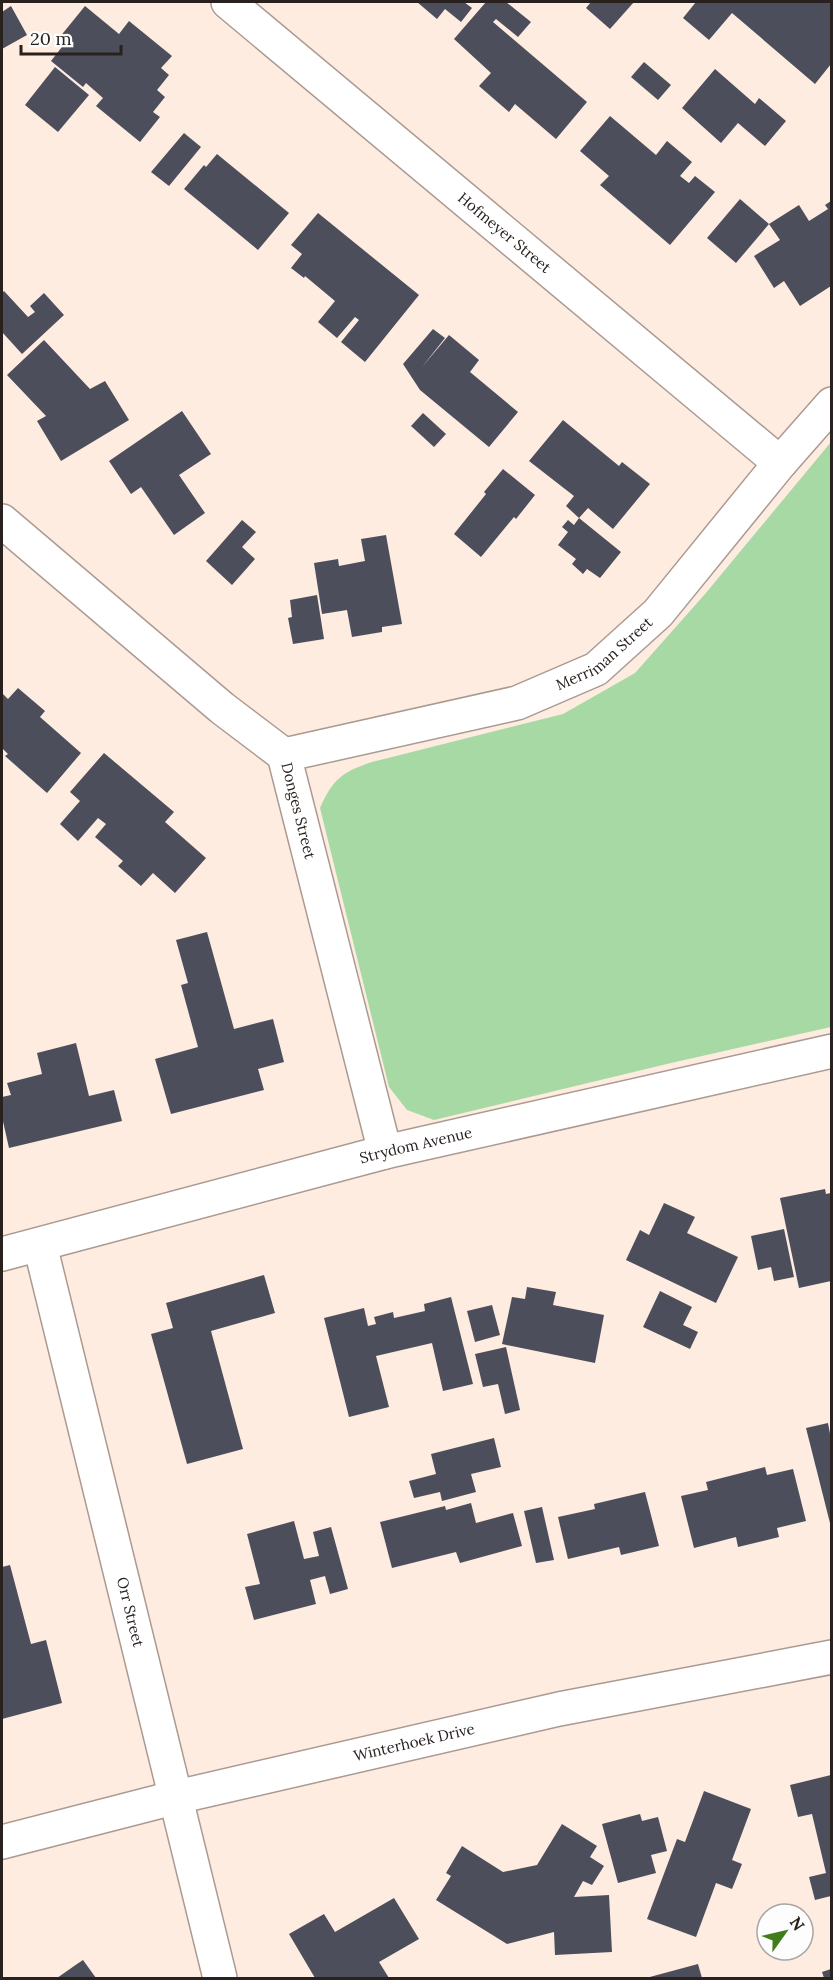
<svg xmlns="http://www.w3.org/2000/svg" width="833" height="1980" font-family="Lora,serif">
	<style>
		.green { fill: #a7d9a5 }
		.building { fill: #4c4e5c }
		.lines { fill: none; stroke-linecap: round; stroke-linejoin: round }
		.street-casing { stroke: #ab9a91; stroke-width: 36 }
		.street { stroke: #fff; stroke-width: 33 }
		.labels { text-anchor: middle; stroke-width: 6; stroke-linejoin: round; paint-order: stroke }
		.street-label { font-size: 15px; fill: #28211e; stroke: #fdfdfd }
	</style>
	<rect width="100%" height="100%" fill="#feece1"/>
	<!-- green -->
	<path class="green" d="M831 442V1027L671 1063 434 1120 407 1110 389 1087 320 808C333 779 342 772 372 762L563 714 635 673 705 594Z"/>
	<!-- building -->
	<g class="building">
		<path d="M417 2H464L472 8 461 22 445 9 437 19Z"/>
		<path d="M486 2H506L531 22 518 37 496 19 493 22 587 102 556 139 515 104 509 112 479 86 491 73 454 39Z"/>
		<path d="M591 2H634L610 29 586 8Z"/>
		<path d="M696 2H831V64L815 84 732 13 709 40 683 18Z"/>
		<path d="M11 6 27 35 2 49V12Z"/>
		<path d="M85 6 119 34 129 21 172 56 161 68 169 75 157 90 165 97 153 112 160 117 140 142 96 106 103 98 86 83 83 87 51 61 65 43 59 38Z"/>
		<path d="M644 62 671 85 658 100 631 77Z"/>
		<path d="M55 67 89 95 58 132 25 105Z"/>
		<path d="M715 69 755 104 759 98 786 121 765 146 738 123 721 143 682 108Z"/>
		<path d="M610 116 656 155 667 141 692 162 680 176 689 183 695 176 715 192 670 245 600 185 609 176 580 151Z"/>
		<path d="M184 133 201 147 169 186 151 172Z"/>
		<path d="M217 154 289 213 258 250 184 189 204 165 206 167Z"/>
		<path d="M740 199 769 224 736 263 707 238Z"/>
		<path d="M831 201V261L830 262 831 286 800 306 784 281 774 288 754 256 780 240 769 224 799 205 809 221 828 209 825 205Z"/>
		<path d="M318 213 419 295 365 362 341 342 359 320 355 317 337 338 318 322 335 301 305 276 304 278 291 268 302 254 291 245Z"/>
		<path d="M4 291 28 317 35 312 30 306 44 293 64 315 22 354 2 332V293Z"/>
		<path d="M433 329 445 338 422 367 449 335 479 360 470 372 518 412 489 447 420 390 403 364Z"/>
		<path d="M44 340 90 389 105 381 129 420 61 461 37 421 46 416 7 375Z"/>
		<path d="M182 411 211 454 179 475 205 513 174 535 141 487 131 494 109 461Z"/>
		<path d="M423 413 446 434 434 447 411 426Z"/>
		<path d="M563 420 619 466 622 462 650 484 613 529 588 508 579 518 566 506 574 496 529 461Z"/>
		<path d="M503 469 535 495 516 519 514 517 481 557 454 534 486 494 484 492Z"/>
		<path d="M579 518 621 552 600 578 587 569 583 574 572 564 576 559 558 545 568 532 562 527 568 520 574 525Z"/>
		<path d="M242 520 256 532 242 547 255 559 232 585 206 561Z"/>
		<path d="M386 535 402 624 382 627V632L352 637 347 610 322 614 314 563 338 559 339 566 365 561 361 539Z"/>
		<path d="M317 595 324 639 293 644 288 618 292 617 290 600Z"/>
		<path d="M18 688 45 711 40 717 81 753 47 793 5 756 8 754 2 748V693L8 699Z"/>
		<path d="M104 753 174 812 165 822 206 858 175 893 153 873 141 886 118 866 123 861 95 837 106 824 98 818 78 841 60 824 80 801 70 792Z"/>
		<path d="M207 932 234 1029 273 1019 284 1062 258 1069 264 1090 171 1114 155 1059 198 1047 181 985 188 983 176 940Z"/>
		<path d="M76 1043 89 1096 114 1090 122 1121 9 1148 2 1117V1097L11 1095 7 1083 42 1074 37 1053Z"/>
		<path d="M825 1189 826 1194 831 1193V1281L799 1288 780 1198Z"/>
		<path d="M664 1203 695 1217 687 1233 738 1257 716 1303 626 1260 640 1230 649 1235Z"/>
		<path d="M784 1229 794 1277 774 1281 771 1267 758 1270 751 1236Z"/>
		<path d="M264 1275 275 1313 211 1331 243 1449 187 1464 151 1334 173 1328 166 1303Z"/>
		<path d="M527 1287 556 1292 553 1305 604 1315 595 1363 502 1344 512 1297 525 1299Z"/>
		<path d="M660 1291 692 1307 683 1325 698 1332 690 1349 643 1327Z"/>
		<path d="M451 1297 473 1384 443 1391 432 1343 376 1356 389 1407 349 1417 324 1318 364 1308 368 1326 376 1324 374 1317 393 1312 394 1318 425 1311 424 1304Z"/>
		<path d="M492 1305 500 1335 475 1342 467 1311Z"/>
		<path d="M506 1347 520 1410 505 1414 498 1384 483 1387 475 1354Z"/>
		<path d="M828 1423 831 1439V1527L806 1428Z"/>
		<path d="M494 1438 501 1467 471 1474 476 1492 442 1501 440 1492 414 1498 409 1481 436 1474 431 1454Z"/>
		<path d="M765 1467 767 1475 793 1469 806 1521 777 1528 779 1537 738 1547 736 1537 694 1548 681 1496 708 1490 706 1482Z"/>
		<path d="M645 1492 659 1546 621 1555 619 1547 568 1559 558 1517 595 1509 594 1504Z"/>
		<path d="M471 1503 476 1523 513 1513 522 1546 460 1563 456 1552 392 1568 380 1522 445 1506 446 1510Z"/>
		<path d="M542 1507 554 1560 536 1563 524 1511Z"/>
		<path d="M294 1521 304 1559 319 1556 313 1532 331 1527 348 1589 330 1594 325 1576 310 1580 316 1604 254 1620 245 1587 260 1584 247 1534Z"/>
		<path d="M10 1565 31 1644 46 1640 62 1703 2 1719V1567Z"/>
		<path d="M831 1775V1896L815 1900 809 1877 826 1873 812 1814 798 1817 790 1785Z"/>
		<path d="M704 1791 751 1809 732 1860 742 1864 732 1889 716 1883 696 1937 647 1919 677 1839 685 1842Z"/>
		<path d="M640 1814 642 1821 658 1817 667 1851 651 1855 656 1873 618 1883 602 1824Z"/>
		<path d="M562 1824 597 1846 590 1857 604 1866 592 1885 583 1881 574 1897 609 1895 612 1952 555 1955 554 1932 507 1944 436 1900 451 1876 446 1873 462 1846 503 1872 537 1865Z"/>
		<path d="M394 1898 419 1939 379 1962 389 1978H315L289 1934 324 1914 335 1932Z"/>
		<path d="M83 1960 96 1978H57L77 1964Z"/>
		<path d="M698 1964 702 1978H646Z"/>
		<path d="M831 1969V1978H824L822 1972Z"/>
	</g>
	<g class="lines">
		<defs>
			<g id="street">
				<path id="s1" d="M228 2 780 463"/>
				<path id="s2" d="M2 521 222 708 284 755 385 1152"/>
				<path id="s3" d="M284 755 517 703 596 669 658 613 780 463 832 404"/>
				<path id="s4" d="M40 1245 220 1978"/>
				<path id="s5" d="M2 1254 385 1152 832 1051"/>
				<path id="s6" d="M2 1842 177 1797 559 1709 832 1657"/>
			</g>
		</defs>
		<!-- street casing -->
		<use href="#street" class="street-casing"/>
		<!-- street -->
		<use href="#street" class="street"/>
	</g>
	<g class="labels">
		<!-- street labels -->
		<g class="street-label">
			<text dy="5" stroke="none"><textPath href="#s1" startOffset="360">Hofmeyer Street</textPath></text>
			<text dy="5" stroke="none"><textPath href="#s3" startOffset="340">Merriman Street</textPath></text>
			<text dy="5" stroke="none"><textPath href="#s2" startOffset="424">Donges Street</textPath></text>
			<text dy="5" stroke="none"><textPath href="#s5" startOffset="428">Strydom Avenue</textPath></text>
			<text dy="5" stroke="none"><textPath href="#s4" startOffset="378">Orr Street</textPath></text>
			<text dy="5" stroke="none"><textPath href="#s6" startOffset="424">Winterhoek Drive</textPath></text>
		</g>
	</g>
	<!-- border -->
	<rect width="833" height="1980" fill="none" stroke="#28211e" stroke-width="6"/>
	<!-- north arrow -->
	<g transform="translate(785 1932) rotate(56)"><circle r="28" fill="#fdfdfd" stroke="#a8a5a4" stroke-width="1.5"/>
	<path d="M0-4.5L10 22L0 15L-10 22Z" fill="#407d1a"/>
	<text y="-9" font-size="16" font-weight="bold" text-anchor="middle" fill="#28211e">N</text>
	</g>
	<!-- scale -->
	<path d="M21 45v9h100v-9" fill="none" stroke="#28211e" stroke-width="3"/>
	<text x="30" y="45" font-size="18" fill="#28211e" stroke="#fdfdfd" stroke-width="4.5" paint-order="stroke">20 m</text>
</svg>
